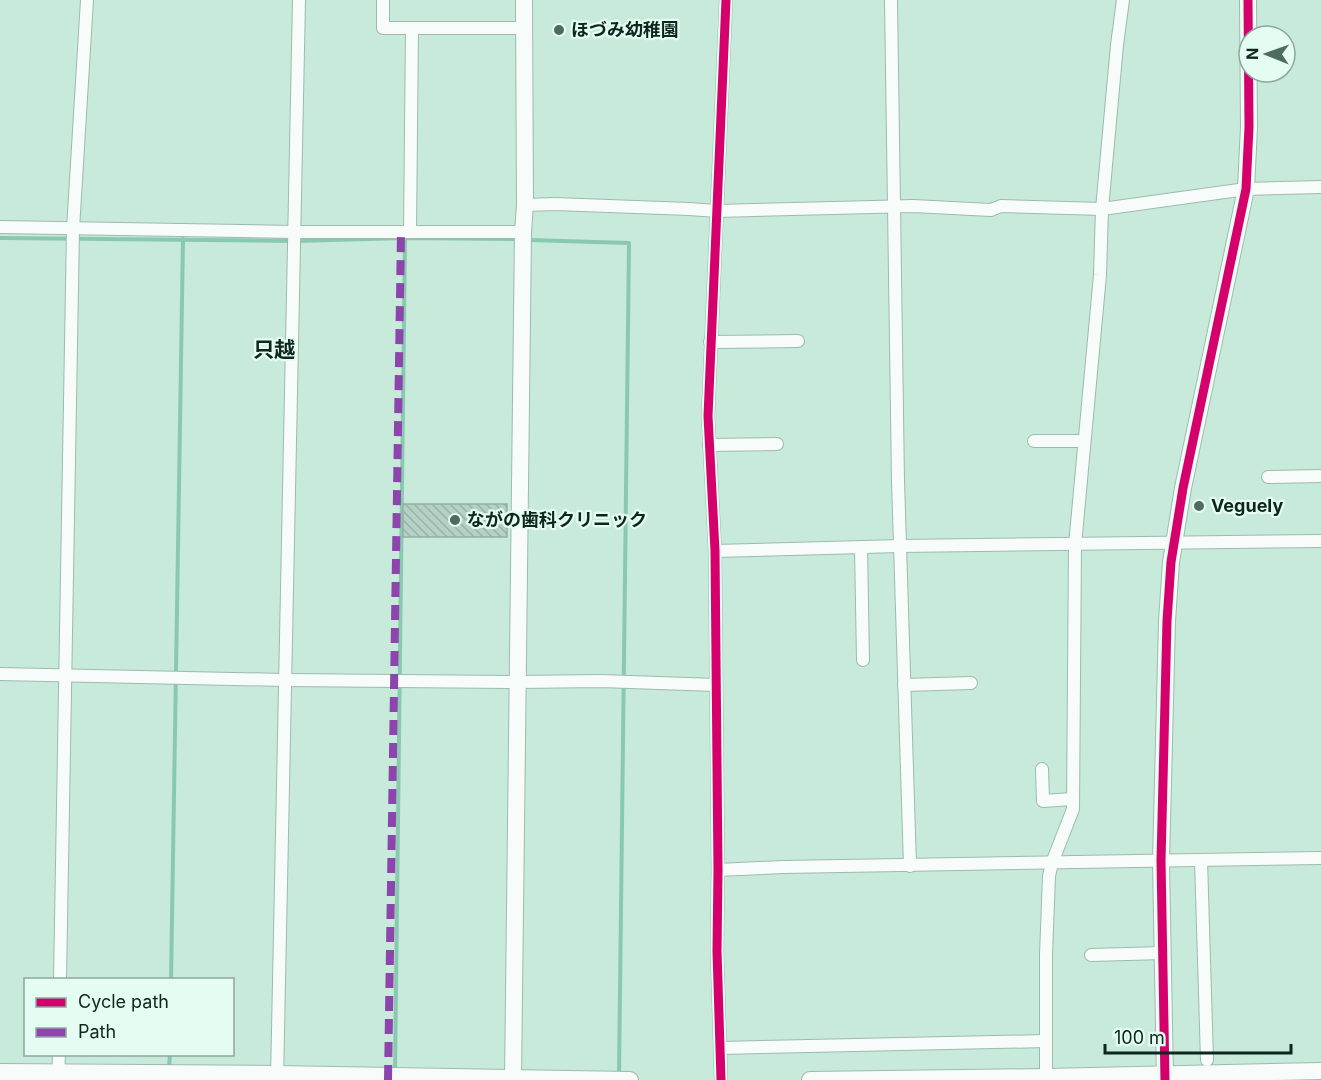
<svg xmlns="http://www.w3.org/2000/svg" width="1321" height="1080" font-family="Inter,'Noto Sans JP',sans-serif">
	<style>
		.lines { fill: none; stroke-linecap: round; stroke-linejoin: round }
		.stream { stroke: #89c9b0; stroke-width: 4 }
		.building { fill: url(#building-back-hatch); stroke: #94afa3; stroke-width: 1.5 }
		.minor-casing { stroke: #9ebaae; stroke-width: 14 }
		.tertiary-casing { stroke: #9ebaae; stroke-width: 18 }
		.minor { stroke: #f7fcfa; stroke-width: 12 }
		.tertiary { stroke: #f7fcfa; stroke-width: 16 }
		.quiet { stroke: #8e44ad; stroke-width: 8; stroke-dasharray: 15 8; stroke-linecap: butt }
		.cycleway-casing { stroke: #e4fcf1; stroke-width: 13 }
		.cycleway { stroke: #d6006c; stroke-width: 9 }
		.poi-dot { fill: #4e6b60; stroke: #e4fcf1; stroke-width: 2 }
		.labels { text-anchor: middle; stroke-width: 4.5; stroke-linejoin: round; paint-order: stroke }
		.poi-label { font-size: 18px; font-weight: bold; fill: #0d271e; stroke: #e4fcf1; text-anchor: start }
		.quarter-label { font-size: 21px; font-weight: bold; fill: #0d271e; stroke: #e4fcf1 }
	</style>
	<defs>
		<pattern id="building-back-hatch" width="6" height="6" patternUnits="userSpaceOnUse" patternTransform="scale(1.5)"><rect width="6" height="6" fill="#b5d0c4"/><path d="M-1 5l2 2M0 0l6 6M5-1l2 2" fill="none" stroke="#9ab3a8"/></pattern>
	</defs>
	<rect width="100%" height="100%" fill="#c7eadb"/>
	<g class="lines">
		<!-- stream -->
		<g class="stream">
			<path d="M0 238 295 241 405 238 518 239"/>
			<path d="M529 240 629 243 619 1074"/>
			<path d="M171 980 183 239"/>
			<path d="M169 1067 170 1054"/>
			<path d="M395 1071 405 238"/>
		</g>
	</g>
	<!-- building -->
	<rect class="building" x="403" y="504" width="104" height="33"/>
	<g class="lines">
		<defs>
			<g id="minor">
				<path d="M383 0V28H524"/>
				<path d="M891 0 898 481 910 866"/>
				<path d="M525 205 555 204 689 209 717 211 913 206 991 210 1001 206 1102 209 1246 189 1321 187"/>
				<path d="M0 227 295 232H523"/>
				<path d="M410 231 412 28"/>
				<path d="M710 342 798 341"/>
				<path d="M1034 441H1083"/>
				<path d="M709 445 777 444"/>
				<path d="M1268 477 1321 476"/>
				<path d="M861 547 863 660"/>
				<path d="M715 551 900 546 1321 541"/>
				<path d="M0 674 284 680 518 682 601 681 716 685"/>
				<path d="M904 685 971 683"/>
				<path d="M1042 769 1043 801 1072 799"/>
				<path d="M1201 860 1207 1060"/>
				<path d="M718 870 783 867 1321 858"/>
				<path d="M1091 955 1163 953"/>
				<path d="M60 980 73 229 87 0"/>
				<path d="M720 1048 1046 1041"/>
				<path d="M58 1079 59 1054"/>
				<path d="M277 1080 299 0"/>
				<path d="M721 1080 717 951 718 870 715 551 708 416 726 0"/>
				<path d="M1046 1080V955L1049 876 1052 863 1073 809 1075 545 1100 275 1102 209 1117 45 1123 0"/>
			</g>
			<g id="tertiary">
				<path d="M0 1072 277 1074 630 1080"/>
				<path d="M513 1080 523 232 525 205 524 0"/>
				<path d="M810 1080 1046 1077 1321 1071"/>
				<path d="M1165 1080 1161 861 1167 621 1171 562 1183 488 1246 189 1249 127 1248 0"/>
			</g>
		</defs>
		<!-- minor casing -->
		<use href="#minor" class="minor-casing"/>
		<!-- tertiary casing -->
		<use href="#tertiary" class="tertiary-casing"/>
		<!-- minor -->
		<use href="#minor" class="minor"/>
		<!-- tertiary -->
		<use href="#tertiary" class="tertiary"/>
		<!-- quiet -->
		<path class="quiet" d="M388 1080 401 232"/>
		<defs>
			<g id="cycleway">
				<path d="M721 1080 717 951 718 870 715 551 708 416 726 0"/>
				<path d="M1165 1080 1161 861 1167 621 1171 562 1183 488 1246 189 1249 127 1248 0"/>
			</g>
		</defs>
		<!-- cycleway casing -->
		<use href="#cycleway" class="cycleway-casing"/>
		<!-- cycleway -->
		<use href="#cycleway" class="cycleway"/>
	</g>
	<!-- markers -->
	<g class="poi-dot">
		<circle cx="559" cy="30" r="6"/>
		<circle cx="1199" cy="506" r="6"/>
		<circle cx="455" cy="520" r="6"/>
	</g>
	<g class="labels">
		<!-- poi labels -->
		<g class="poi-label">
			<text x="571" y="36">ほづみ幼稚園</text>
			<text x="1211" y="512">Veguely</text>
			<text x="467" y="526">ながの歯科クリニック</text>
		</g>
		<!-- quarter labels -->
		<g class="quarter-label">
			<text x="274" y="357">只越</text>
		</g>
	</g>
	<!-- legend -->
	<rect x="24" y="978" width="210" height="78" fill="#e4fcf1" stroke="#8ea79d" stroke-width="1.5"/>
	<rect x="36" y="998" width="30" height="9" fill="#d6006c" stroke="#8ea79d" stroke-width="1.5"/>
	<text x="78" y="1008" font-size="18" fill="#0d271e">Cycle path</text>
	<rect x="36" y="1028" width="30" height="9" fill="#8e44ad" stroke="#8ea79d" stroke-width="1.5"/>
	<text x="78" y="1038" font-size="18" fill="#0d271e">Path</text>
	<!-- north arrow -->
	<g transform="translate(1267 54) rotate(271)"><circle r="28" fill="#e4fcf1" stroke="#8ea79d" stroke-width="1.5"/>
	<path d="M0-4.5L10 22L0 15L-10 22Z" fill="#4e6b60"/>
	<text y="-9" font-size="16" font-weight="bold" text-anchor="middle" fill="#0d271e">N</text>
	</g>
	<!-- scale -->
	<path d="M1105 1044v9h186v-9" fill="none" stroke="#0d271e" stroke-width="3"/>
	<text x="1114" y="1044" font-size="18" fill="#0d271e" stroke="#e4fcf1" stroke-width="4.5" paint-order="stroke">100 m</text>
</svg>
